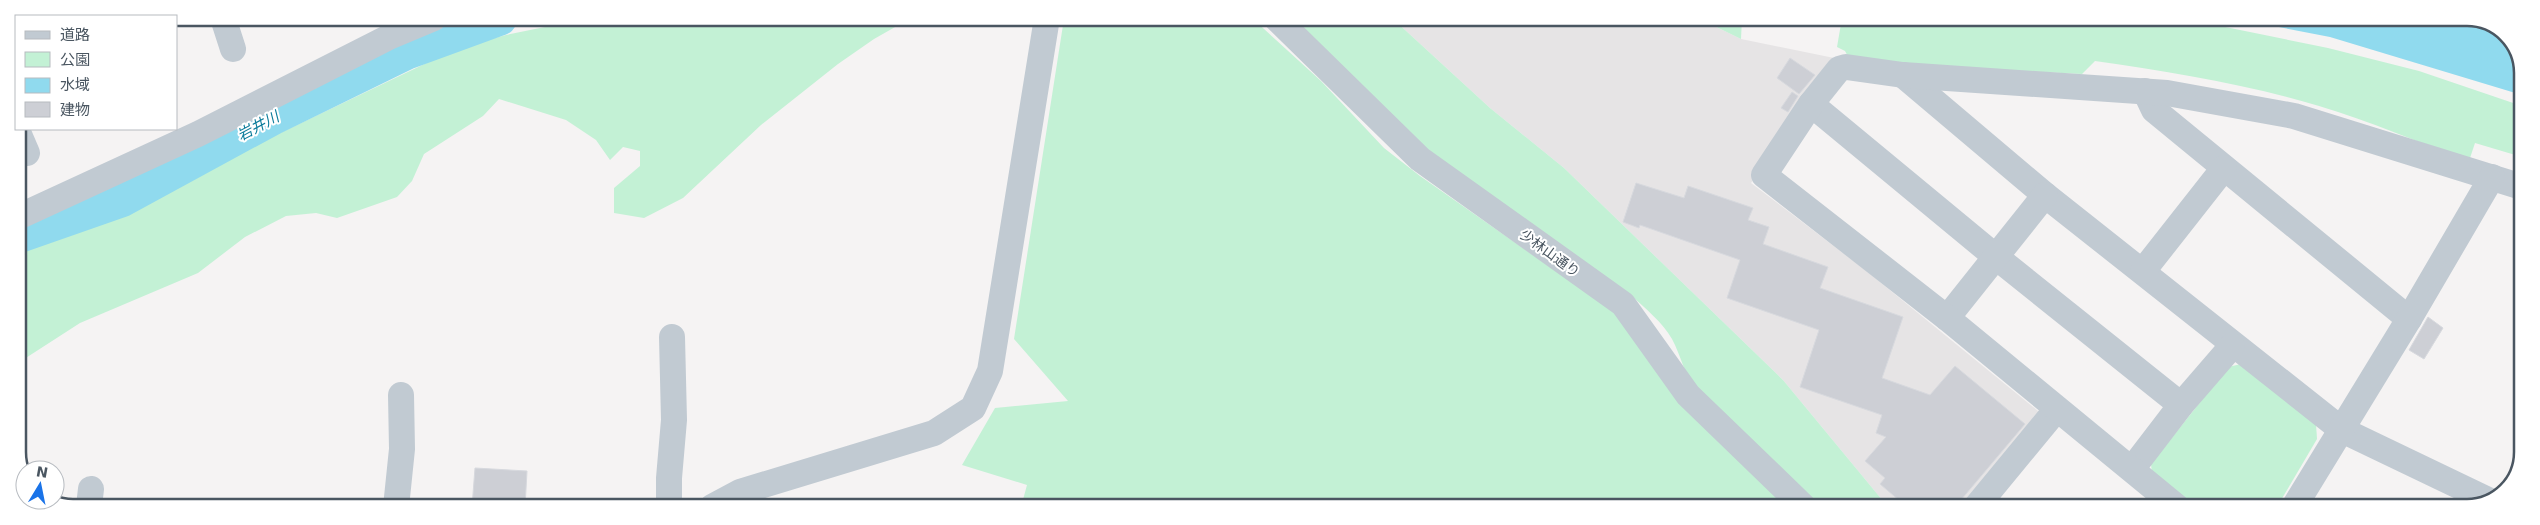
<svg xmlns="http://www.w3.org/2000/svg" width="2540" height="525" font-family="'DejaVu Sans','Noto Sans JP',sans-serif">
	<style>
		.education { fill: #e6e4e5 }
		.green { fill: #c3f1d5 }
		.water { fill: #90daee }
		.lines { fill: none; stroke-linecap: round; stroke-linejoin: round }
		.river { stroke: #90daee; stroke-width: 35 }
		.building { fill: #cdcfd5; stroke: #d7d9de }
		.minor { stroke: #c1cad2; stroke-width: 26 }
		.labels { text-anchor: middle; stroke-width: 4; stroke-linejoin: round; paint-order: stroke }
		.street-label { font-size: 14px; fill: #4a5661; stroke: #fff }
		.water-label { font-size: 15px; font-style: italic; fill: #0c7c9b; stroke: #fff }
		.rim { fill: none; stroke: #4a5661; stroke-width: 2.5 }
	</style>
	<rect width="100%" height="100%" fill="#f5f3f3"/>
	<!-- education -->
	<path class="education" d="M1392 18H1698L1741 39 1839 59 1751 183 1864 269 2043 415 1967 507H1888L1783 380 1564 168 1490 108Z"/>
	<!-- green -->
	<g class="green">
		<path d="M589 18H911L874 39 838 64 761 125 683 198 644 218 614 213V188L640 166V151L623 147 610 160 596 140 566 120 499 99 483 116 424 154 412 181 397 197 337 218 316 213 286 216 245 237 198 273 80 323 18 363V250L123 208 458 48 506 35Z"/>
		<path d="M1070 18H1252L1321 81 1384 148 1420 176 1613 311 1790 507H1021L1027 485 962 465 995 408 1068 401 1014 339 1063 25Z"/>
		<path d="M1288 18H1392L1490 108 1564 168 1783 380 1888 507H1817L1695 389C1684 373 1681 356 1672 339 1662 322 1647 310 1632 296L1423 150Z"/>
		<path d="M1698 18H1742L1741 39Z"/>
		<path d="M1842 18H2181L2328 48 2419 71 2522 106V157L2475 143 2469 161C2420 143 2370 121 2319 106 2246 84 2171 72 2095 61L2082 74 1851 62 1845 51 1837 47Z"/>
		<path d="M2241 364 2316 424 2317 439 2277 507H2191L2152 474 2151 464 2228 367Z"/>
	</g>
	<!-- water -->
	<path class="water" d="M2232 18 2477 19 2506 34 2522 66V95L2330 37Z"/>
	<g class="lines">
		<!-- river -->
		<path class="river" d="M18 236 121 200 272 118 407 52 500 18"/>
	</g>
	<!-- building -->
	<g class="building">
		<path d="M1790 58 1815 75 1799 94 1777 78Z"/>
		<path d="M1792 92 1798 96 1788 112 1781 108Z"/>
		<path d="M1636 183 1684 198 1688 186 1753 208 1748 220 1769 227 1763 244 1828 267 1820 288 1903 317 1882 378 1930 395 1955 366 2025 424 1955 507H1907L1880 484 1885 478 1865 461 1886 437 1876 433 1882 415 1800 387 1819 330 1727 298 1740 260 1640 225 1639 228 1623 222Z"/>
		<path d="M2428 317 2443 328 2424 359 2409 350Z"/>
		<path d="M475 468 527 471 525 507H472Z"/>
	</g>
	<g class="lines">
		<!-- minor -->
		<g class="minor">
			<path d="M223 18 233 49"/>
			<path d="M1276 18 1420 159 1623 304 1688 395 1804 507"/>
			<path d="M1903 75 2045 195 2342 430 2488 500"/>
			<path d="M2145 91 2154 110 2409 319"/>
			<path d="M1811 104 1996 257 2181 405"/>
			<path d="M18 132 27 153"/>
			<path d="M18 217 198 134 391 36 434 18"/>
			<path d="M2143 271 2224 168"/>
			<path d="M1947 318 2045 195"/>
			<path d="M2132 469 2181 405 2232 346"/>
			<path d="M89 506 91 489"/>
			<path d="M396 507 402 449 401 395"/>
			<path d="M669 507V478L674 420 672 337"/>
			<path d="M712 507 740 492 934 433 973 408 990 371 1047 18"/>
			<path d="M1976 507 2056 410"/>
			<path d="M2177 507 1947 318 1764 175 1811 104 1839 69 1846 67 1903 75 2167 93 2294 116 2522 187"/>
			<path d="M2294 507 2409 319 2492 177"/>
		</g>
	</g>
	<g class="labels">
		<!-- street labels -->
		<g class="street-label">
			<text transform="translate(1550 253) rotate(36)" y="5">少林山通り</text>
		</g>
		<!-- water labels -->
		<g class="water-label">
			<text transform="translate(258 126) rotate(-28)" y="5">岩井川</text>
		</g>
	</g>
	<!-- crop -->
	<path d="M0 0H2540V525H0ZM73 26H2467A47 47 0 0 1 2514 73V452A47 47 0 0 1 2467 499H73A47 47 0 0 1 26 452V73A47 47 0 0 1 73 26Z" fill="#fff" fill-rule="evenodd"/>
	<path class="rim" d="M73 26H2467A47 47 0 0 1 2514 73V452A47 47 0 0 1 2467 499H73A47 47 0 0 1 26 452V73A47 47 0 0 1 73 26Z"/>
	<!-- legend -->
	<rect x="15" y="15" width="162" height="115" fill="#ffffff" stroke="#b7bbc0"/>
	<rect x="25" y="31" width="25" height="8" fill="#c1cad2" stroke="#b7bbc0"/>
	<text x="60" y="40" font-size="15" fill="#4a5661">道路</text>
	<rect x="25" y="52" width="25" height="15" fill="#c3f1d5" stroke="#b7bbc0"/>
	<text x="60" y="65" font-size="15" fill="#4a5661">公園</text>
	<rect x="25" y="78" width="25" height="15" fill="#90daee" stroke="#b7bbc0"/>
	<text x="60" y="90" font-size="15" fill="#4a5661">水域</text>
	<rect x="25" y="102" width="25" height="15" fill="#cdcfd5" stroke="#b7bbc0"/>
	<text x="60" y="115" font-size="15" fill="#4a5661">建物</text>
	<!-- north arrow -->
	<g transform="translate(40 485) rotate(10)"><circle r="24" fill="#ffffff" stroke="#b7bbc0"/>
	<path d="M0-4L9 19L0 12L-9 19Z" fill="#1a73e8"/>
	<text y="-8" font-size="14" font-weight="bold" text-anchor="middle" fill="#4a5661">N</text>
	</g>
</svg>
